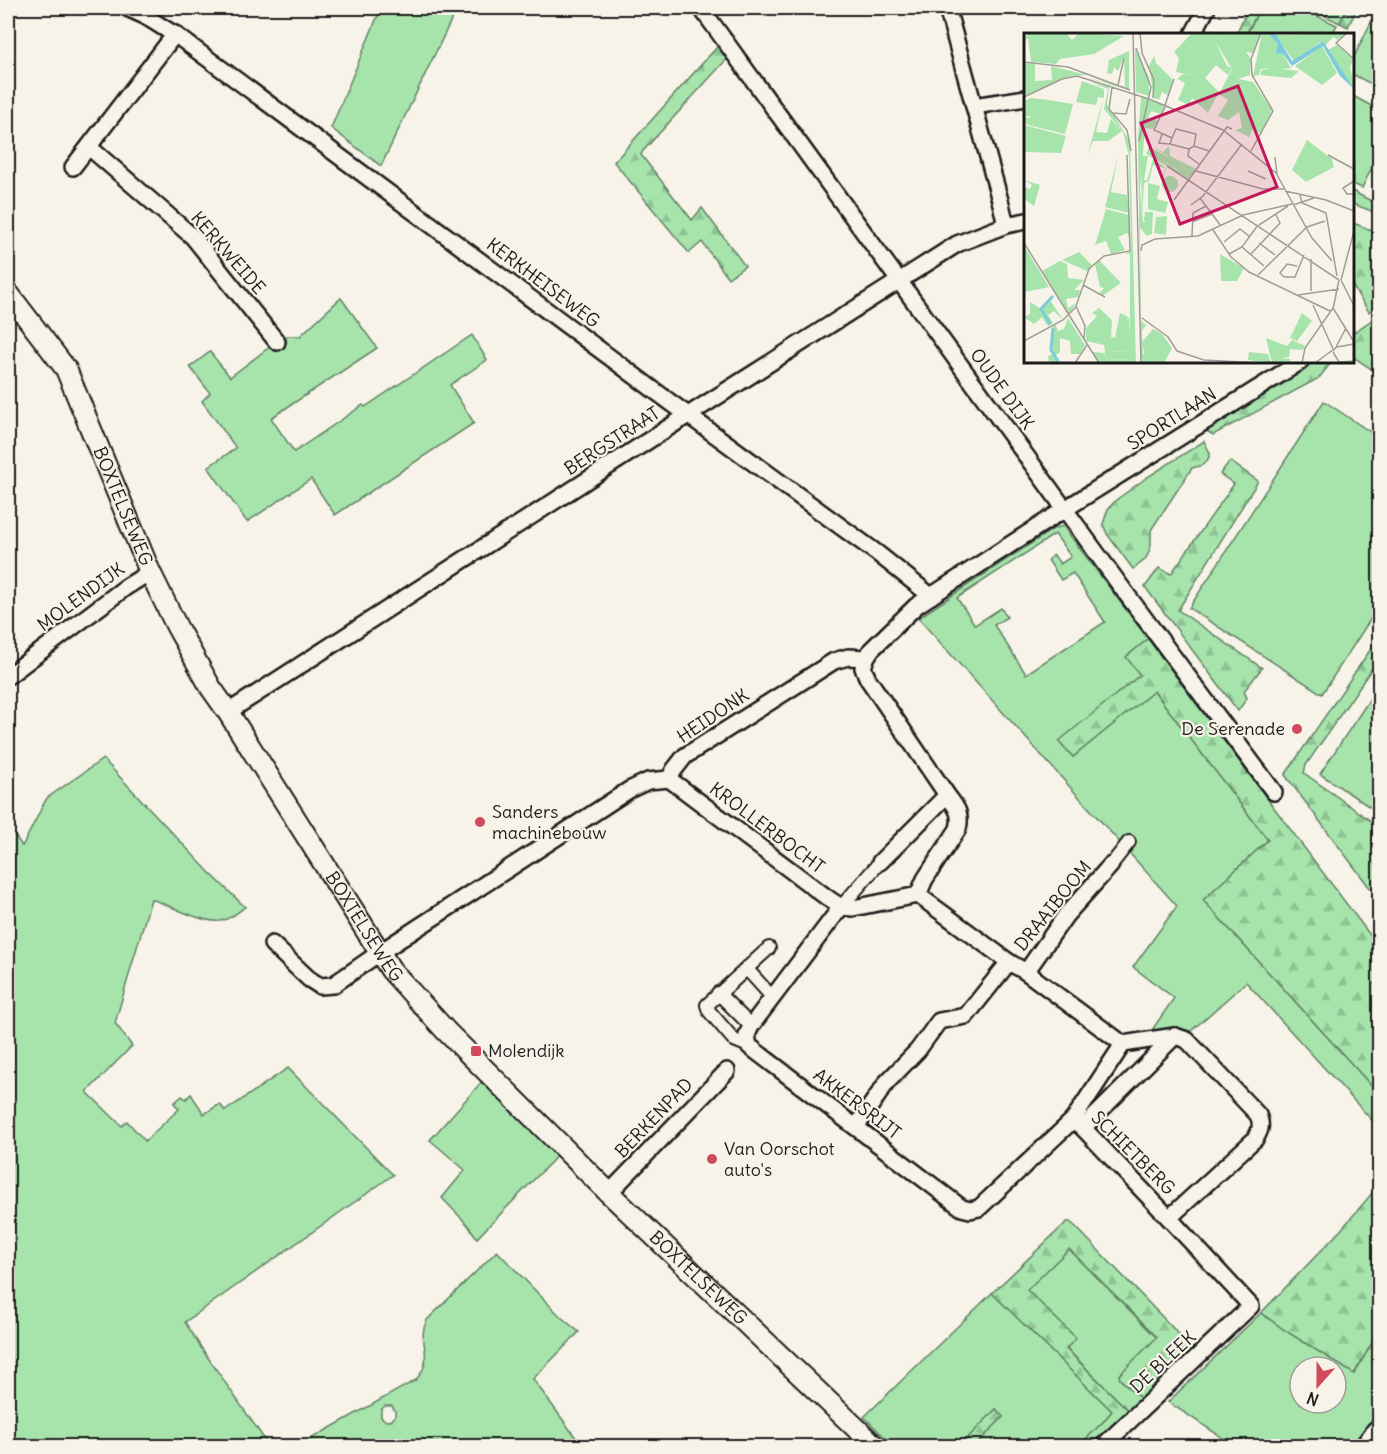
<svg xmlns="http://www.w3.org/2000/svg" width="1387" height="1454" font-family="Delius,sans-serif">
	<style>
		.grass { fill: #a6e4ac; stroke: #618064; stroke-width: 1.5; fill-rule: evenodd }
		.forest { fill: url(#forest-firs); stroke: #618064; stroke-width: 1.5 }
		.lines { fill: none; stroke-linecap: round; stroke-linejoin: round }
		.pedestrian-casing { stroke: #1c1c1c; stroke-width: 16 }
		.minor-casing { stroke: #1c1c1c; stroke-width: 20 }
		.tertiary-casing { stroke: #1c1c1c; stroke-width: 24 }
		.motorway-casing { stroke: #1c1c1c; stroke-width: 33 }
		.pedestrian { stroke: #f7f3e8; stroke-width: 12 }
		.minor { stroke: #f7f3e8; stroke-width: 15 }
		.tertiary { stroke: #f7f3e8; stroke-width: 20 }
		.motorway { stroke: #f7f3e8; stroke-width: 28 }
		.poi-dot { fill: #d1495b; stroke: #f7f3e8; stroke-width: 2 }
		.labels { text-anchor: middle; stroke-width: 4.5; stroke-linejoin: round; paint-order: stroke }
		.street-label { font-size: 18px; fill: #1c1c1c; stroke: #f7f3e8 }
		.poi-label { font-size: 18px; fill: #1c1c1c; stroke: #f7f3e8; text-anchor: start }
		.inset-river { fill: none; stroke: #7ccada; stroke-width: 3 }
		.inset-road { fill: none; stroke: #9f9d96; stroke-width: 1.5 }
		.view { fill: #c2185b; fill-opacity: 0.15; stroke: #c2185b; stroke-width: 3 }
		.inset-edge { fill: none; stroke: #1c1c1c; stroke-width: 3 }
	</style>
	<defs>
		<pattern id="forest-firs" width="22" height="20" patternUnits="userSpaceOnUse" patternTransform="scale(1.5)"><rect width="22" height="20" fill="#a6e4ac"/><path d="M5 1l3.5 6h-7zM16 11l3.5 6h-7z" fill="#8ec393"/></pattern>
	</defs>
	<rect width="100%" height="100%" fill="#f7f3e8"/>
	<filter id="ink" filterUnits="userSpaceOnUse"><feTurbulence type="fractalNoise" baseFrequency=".0167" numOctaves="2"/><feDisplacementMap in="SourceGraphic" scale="12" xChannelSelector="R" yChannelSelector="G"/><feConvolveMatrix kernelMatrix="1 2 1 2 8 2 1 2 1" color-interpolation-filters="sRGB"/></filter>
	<g filter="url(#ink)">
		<!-- grass -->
		<g class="grass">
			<path d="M381 8H457L381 166 331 128Z"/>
			<path d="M1260 8H1300L1337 25 1332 34H1247Z"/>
			<path d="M1308 8H1353L1342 18 1340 23Z"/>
			<path d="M1378 8H1380L1379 88 1352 74 1353 59Z"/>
			<path d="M1353 96 1379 110V153L1362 188 1353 184Z"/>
			<path d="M341 298 377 348 271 418 294 452 363 405 365 407 472 335 487 360 450 385 474 423 335 515 311 479 247 522 208 467 236 448 202 401 210 393 190 367 210 352 230 377 284 336H300Z"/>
			<path d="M1324 401 1379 438V606L1322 694 1189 608Z"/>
			<path d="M1063 526 1148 639 1127 656 1140 675 1059 742 1073 757 1154 691 1268 840 1203 900 1379 1094V1128L1246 982 1190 1032 1178 1029 1152 1030 1174 998 1133 967 1177 906 918 618 1053 529ZM1055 534 1071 557 1060 564 1054 555 1048 560 1061 580 1073 573 1105 622 1026 674 994 625 1007 617 1001 608 975 625 957 598Z"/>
			<path d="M1379 685V813L1320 774Z"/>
			<path d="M103 759 209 872 245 907C237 913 230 919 220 921 201 923 170 905 151 899L115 1023 132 1046 87 1092 122 1126 127 1121 145 1141 179 1109 174 1103 182 1096 186 1099 191 1094 204 1114 220 1104 225 1111 288 1068 393 1175 185 1322 200 1346 267 1443 264 1446H8V826L22 846 24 843 44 803 47 798Z"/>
			<path d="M485 1078 558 1151 553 1160 477 1238 467 1224 442 1198 465 1170 430 1140Z"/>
			<path d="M1069 1249 1157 1338 1119 1375 1120 1379 1142 1400 1130 1412 1066 1348 1076 1338 1026 1290Z"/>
			<path d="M497 1251 561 1317 579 1332 533 1379 582 1446H298L416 1380C420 1374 424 1370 425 1363 428 1346 418 1337 427 1320ZM385 1406H392L395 1411V1416L392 1420 386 1421 381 1417V1410Z"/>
			<path d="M992 1293 1112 1411 1104 1421 1082 1443 1084 1446H975L1003 1417 996 1409 960 1446H894L864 1417Z"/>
			<path d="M1261 1313 1286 1331 1354 1374 1379 1331V1427L1366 1446H1235L1168 1402ZM1300 1367H1336V1403H1300Z"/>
		</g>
		<!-- forest -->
		<g class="forest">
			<path d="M1248 8H1260L1246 34H1236Z"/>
			<path d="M1347 8H1357L1348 27 1340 23Z"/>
			<path d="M718 46 727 59 643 151 641 155 692 220 702 208 745 266 728 278 702 242 689 253 614 162Z"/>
			<path d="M1352 191 1379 205V214L1353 204Z"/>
			<path d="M1353 223 1379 233V304L1369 312 1353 287Z"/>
			<path d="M1379 315V374L1352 356 1353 333Z"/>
			<path d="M1308 362H1327L1330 364 1319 378 1213 435 1200 427Z"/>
			<path d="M1204 441 1210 453C1208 464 1202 466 1192 468L1151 530V545L1149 552 1145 560 1133 569 1107 534 1103 524 1108 509 1116 500 1146 478Z"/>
			<path d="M1229 462H1231L1258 481 1178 610 1262 668 1244 691 1247 698 1238 711 1145 587 1159 568 1171 574 1234 484 1220 474Z"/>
			<path d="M1379 637V658L1306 765 1304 773 1379 827V900L1285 775Z"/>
			<path d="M1148 639 1239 761 1379 947V1094L1203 900 1268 840 1154 691 1073 757 1059 741 1140 675 1126 657Z"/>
			<path d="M1379 1185V1331L1354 1374 1286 1331 1261 1313 1340 1231Z"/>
			<path d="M1067 1222H1070L1075 1226 1194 1350 1142 1400 1120 1379 1119 1375 1157 1337 1069 1249 1027 1290 1076 1338 1066 1349 1130 1412 1093 1446H1084L1081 1444 1104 1421 1112 1411 992 1293Z"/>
			<path d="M996 1409 1003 1417 975 1446H960Z"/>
		</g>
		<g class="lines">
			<defs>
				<g id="pedestrian">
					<path d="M1111 865 1129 842"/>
					<path d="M841 907 880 862"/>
					<path d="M746 968 772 997"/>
					<path d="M718 993 751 1026"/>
					<path d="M749 1046 734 1040 709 1011 707 1005 769 948"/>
				</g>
				<g id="minor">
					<path d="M127 8 145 16 180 38 670 402 877 553 931 596"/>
					<path d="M701 8 1122 588 1274 792"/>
					<path d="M947 8 1001 204 1006 225"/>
					<path d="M1193 34 1207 8"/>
					<path d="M974 106 1026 98"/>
					<path d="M89 147 193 237 277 342"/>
					<path d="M73 167 175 34"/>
					<path d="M8 676 126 587 150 572"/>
					<path d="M228 712 674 424 957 244 1006 225 1026 221"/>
					<path d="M669 779 829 899 841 907 853 908 918 895 925 879 958 829C962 813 956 807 947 795L868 679 863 668 866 658"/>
					<path d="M880 862 947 795"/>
					<path d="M918 895 1009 962 1026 972 1123 1044 1073 1120 1083 1128 1169 1218 1251 1306 1103 1446"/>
					<path d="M841 907 751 1026 747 1035 749 1046 962 1208 970 1210 979 1208 1073 1120"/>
					<path d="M272 944 309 979 320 986 333 985 379 953 629 790 648 781 669 779 674 770 685 756 834 661 848 657 866 658 871 650 916 606 931 596 1065 509 1300 362"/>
					<path d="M1026 972 1066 915 1111 865"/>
					<path d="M1123 1044 1175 1036 1187 1040 1258 1115C1262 1124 1261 1130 1255 1139L1169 1218"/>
					<path d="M856 1127 887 1082 918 1050 939 1021 966 1016 1009 962"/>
					<path d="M1083 1128 1175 1036"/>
					<path d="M609 1193 727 1071"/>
				</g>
				<g id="tertiary">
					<path id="s1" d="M8 293 66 369 150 572 177 627 211 688 228 712 391 970 446 1031 609 1193 875 1446"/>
				</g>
				<path id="motorway" d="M1371 1446 1380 1434"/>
			</defs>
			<!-- pedestrian casing -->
			<use href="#pedestrian" class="pedestrian-casing"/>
			<!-- minor casing -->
			<use href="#minor" class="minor-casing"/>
			<!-- tertiary casing -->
			<use href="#tertiary" class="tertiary-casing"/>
			<!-- motorway casing -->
			<use href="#motorway" class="motorway-casing"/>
			<!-- pedestrian -->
			<use href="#pedestrian" class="pedestrian"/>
			<!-- minor -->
			<use href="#minor" class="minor"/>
			<!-- tertiary -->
			<use href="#tertiary" class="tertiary"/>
			<!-- motorway -->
			<use href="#motorway" class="motorway"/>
		</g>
	</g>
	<!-- markers -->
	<g class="poi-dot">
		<circle cx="1297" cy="729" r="6"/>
		<circle cx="480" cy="822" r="6"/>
		<rect x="470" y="1045" width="12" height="12" rx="3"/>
		<circle cx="712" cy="1159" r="6"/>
	</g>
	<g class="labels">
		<!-- street labels -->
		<g class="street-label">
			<text transform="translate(228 253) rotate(49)" y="6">KERKWEIDE</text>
			<text transform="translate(543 283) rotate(37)" y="6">KERKHEISEWEG</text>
			<text transform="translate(1002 389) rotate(54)" y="6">OUDE DIJK</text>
			<text transform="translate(1172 419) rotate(-32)" y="6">SPORTLAAN</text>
			<text transform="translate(612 441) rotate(-33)" y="6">BERGSTRAAT</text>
			<text dy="6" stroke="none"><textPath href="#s1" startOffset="244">BOXTELSEWEG</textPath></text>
			<text transform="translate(81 597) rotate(-36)" y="6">MOLENDIJK</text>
			<text transform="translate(713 716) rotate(-34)" y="6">HEIDONK</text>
			<text transform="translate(767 828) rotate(37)" y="6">KROLLERBOCHT</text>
			<text transform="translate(1053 906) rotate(-51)" y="6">DRAAIBOOM</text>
			<text dy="6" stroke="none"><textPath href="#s1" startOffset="730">BOXTELSEWEG</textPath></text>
			<text transform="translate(857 1104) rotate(37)" y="6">AKKERSRIJT</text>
			<text transform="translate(654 1118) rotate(-46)" y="6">BERKENPAD</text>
			<text transform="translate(1133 1153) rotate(45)" y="6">SCHIETBERG</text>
			<text dy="6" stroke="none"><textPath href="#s1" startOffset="1216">BOXTELSEWEG</textPath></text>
			<text transform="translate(1163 1362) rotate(-43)" y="6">DE BLEEK</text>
		</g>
		<!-- poi labels -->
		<g class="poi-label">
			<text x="1285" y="735" text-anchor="end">De Serenade</text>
			<text x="492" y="818">Sanders<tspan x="492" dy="21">machinebouw</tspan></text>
			<text x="488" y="1057">Molendijk</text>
			<text x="724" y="1155">Van Oorschot<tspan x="724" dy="21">auto's</tspan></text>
		</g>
	</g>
	<!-- overview -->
	<g transform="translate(1024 33)">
		<rect width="330" height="330" fill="#f7f3e8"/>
		<path d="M4 0H42L48 7 55 0 100 3 70 21 36 26 32 31 7 29 4 5 0 9ZM196 0H237L229 20 222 19 227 26 226 42 214 46 229 49 248 77 237 101 229 96 225 104 211 97 218 95 215 79 204 87 194 83 204 67 195 61 208 36 191 8ZM238 0 249 2 254 11 251 19 259 21 267 35 257 36 275 38 267 45 236 42 238 37 247 35 237 36 235 42 229 43ZM322 0 314 7 309 4 302 12 296 9 270 28 251 2ZM313 12 330 27 326 33 330 54 317 41 304 17ZM298 13 313 40 298 52 271 33ZM105 18V57L65 45 101 54 100 24 94 38 90 34 88 41 83 40 85 27ZM130 23 132 30 149 47 144 62 138 59 135 67 130 65 125 33ZM0 30 11 31V48L28 47 27 33 63 42 47 43 0 63ZM159 41 180 44 195 59 184 80 168 65 165 72 154 67 161 50 153 46ZM64 48 85 54 83 71 106 109 112 330H75L68 319 81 320 83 327 107 326 106 318 81 319 80 312 62 308V295L73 283 68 280 75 275 88 287 87 304 91 305 96 280 104 284 100 298 106 316V221L100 220 107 219 105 123 99 99 80 76 84 56ZM117 64 142 73 137 81 127 78 124 85 134 88 129 96 121 95 116 157 119 189H123L120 188 121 179H129L128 201 123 203 116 195 117 288 122 292 118 298 119 322 138 301 148 315 140 330H117L114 105ZM24 67 49 71 41 101 0 91V84L6 85 8 80 21 81ZM0 92 42 103 37 120 0 119ZM283 107 308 126 310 134 282 149 268 137ZM125 112 139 119 145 113 146 123 172 136 164 146 155 140 159 131 154 137 142 130 144 123ZM94 123 87 159 103 162 105 180 81 174ZM138 151a8 8 0 1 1 16 0a8 8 0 1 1-16 0ZM0 147 16 152 10 173 0 166V154L6 156 8 152ZM124 150 136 153 133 166 144 169 141 180 124 176ZM82 176 105 182 106 205 103 200 94 204 101 217 87 221 82 208 71 212ZM143 183 142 202 130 200 132 184ZM0 213 25 254 0 259ZM55 219 68 232 63 238 38 227ZM196 221 220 235 213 248H197ZM75 227 97 250 78 263 75 261 80 255 76 254 71 231ZM36 228 43 231 44 245 60 247 50 257H56L54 264 42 266 44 275 52 270 45 281 18 238ZM26 267 39 287 30 278 24 282 29 290 24 293 18 284 10 291 0 284 6 281V269L17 276ZM278 280 288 288 273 308 266 305ZM44 285 61 312 56 321H47L46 308 36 305V319L31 323 38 330H25L24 323 29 321 28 295 31 291 34 298 40 296ZM242 305 263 313 268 307 281 313 279 317 266 316 265 324 257 325 266 326V330H248ZM225 319 244 321 247 330 224 327Z" fill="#a6e4ac"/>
		<path d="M174 0H196L191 8 203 33 208 35 204 42 192 32 181 45 152 39 155 25 150 19 167 1ZM111 15 125 45V63L112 59ZM58 48 80 56V65L74 64 72 72 52 69ZM7 65 24 67 21 81 0 84V68ZM79 66 72 99 83 100 87 86 98 98 84 108H69L64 120ZM125 114 145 124 142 130 153 137 159 131 155 140 122 121ZM117 123H124L120 147 123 148 129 126 142 135 137 156 141 135 129 132 125 148 120 150 118 184ZM105 284 107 326 83 327 81 319 106 318 99 297ZM129 296 138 301 121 323 118 309Z" fill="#a6e4ac"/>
		<path d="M244 0H251L268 28 299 8 330 56 316 43 299 13 268 33 259 21 251 20 254 11Z" fill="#7ccada"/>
		<path class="inset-river" d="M26 291 17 276 29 263M29 295 27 317 34 328"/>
		<path class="inset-road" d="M109 0 117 330M116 0 118 20 130 47 129 65M323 0 312 10 330 26M112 15 127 54 115 108M0 29 44 34 106 57M94 52 100 25M88 54 85 76 103 97 107 118M0 64 38 46 53 43 125 66M125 66 199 97 252 140 288 205 308 228M141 72 150 46M142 72 130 97 148 105 146 111 165 116M88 80 102 81 106 66M138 101 135 110 146 111M148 105 152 96 172 101 170 113M227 118 249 78 228 42 227 26 237 0M304 122 330 136M251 124 253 142M175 131 164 123 165 116 170 113 185 118M143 133 315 247M172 138 239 156H260M224 138 242 146M330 148 319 155 323 161H330M261 158 302 167 330 178M276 162 278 170 302 180M176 165 197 193M150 167 203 94 208 96M167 172 179 163 218 111M269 172 290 165M302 180 313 243M168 189 188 181M235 192 264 173M189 197 207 224 225 239 306 278M168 203 169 180 182 173M200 209 216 196 226 204M0 210 75 330M235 210 251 222M218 214 240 233M117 218 118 212 131 206 174 203 219 182 268 171M205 221 218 214 234 192M226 222 256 190 252 182M234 242 283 194 301 188M260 244H271L280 222M260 244 256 240 263 231 273 233M317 247 330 198M317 247 330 273M59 252 81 264M287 258V226M274 262 315 256M289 272 310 318M309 275 330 309M309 276 315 247M118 285 144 304 153 318 180 327 237 330M60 306 61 293 52 273 65 236 80 223 106 218 103 122M0 308 39 287 52 274M312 314 322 295M309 319 315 329 330 328M51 330 63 312M278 330 281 315 309 275M291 330 313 314 330 311"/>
		<path class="view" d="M214 53 253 154 156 191 117 90Z"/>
		<rect width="330" height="330" class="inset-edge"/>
	</g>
	<!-- margin -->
	<rect width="1387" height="1454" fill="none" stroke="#f7f3e8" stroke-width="30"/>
	<rect x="15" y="15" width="1357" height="1424" fill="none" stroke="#1c1c1c" stroke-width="2" filter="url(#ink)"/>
	<!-- north arrow -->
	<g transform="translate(1318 1385) rotate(201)"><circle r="28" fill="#f7f3e8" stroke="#9f9d96" stroke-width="1.5"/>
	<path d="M0-4.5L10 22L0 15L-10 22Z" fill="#d1495b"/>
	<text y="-9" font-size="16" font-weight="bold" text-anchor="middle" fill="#1c1c1c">N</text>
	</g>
</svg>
